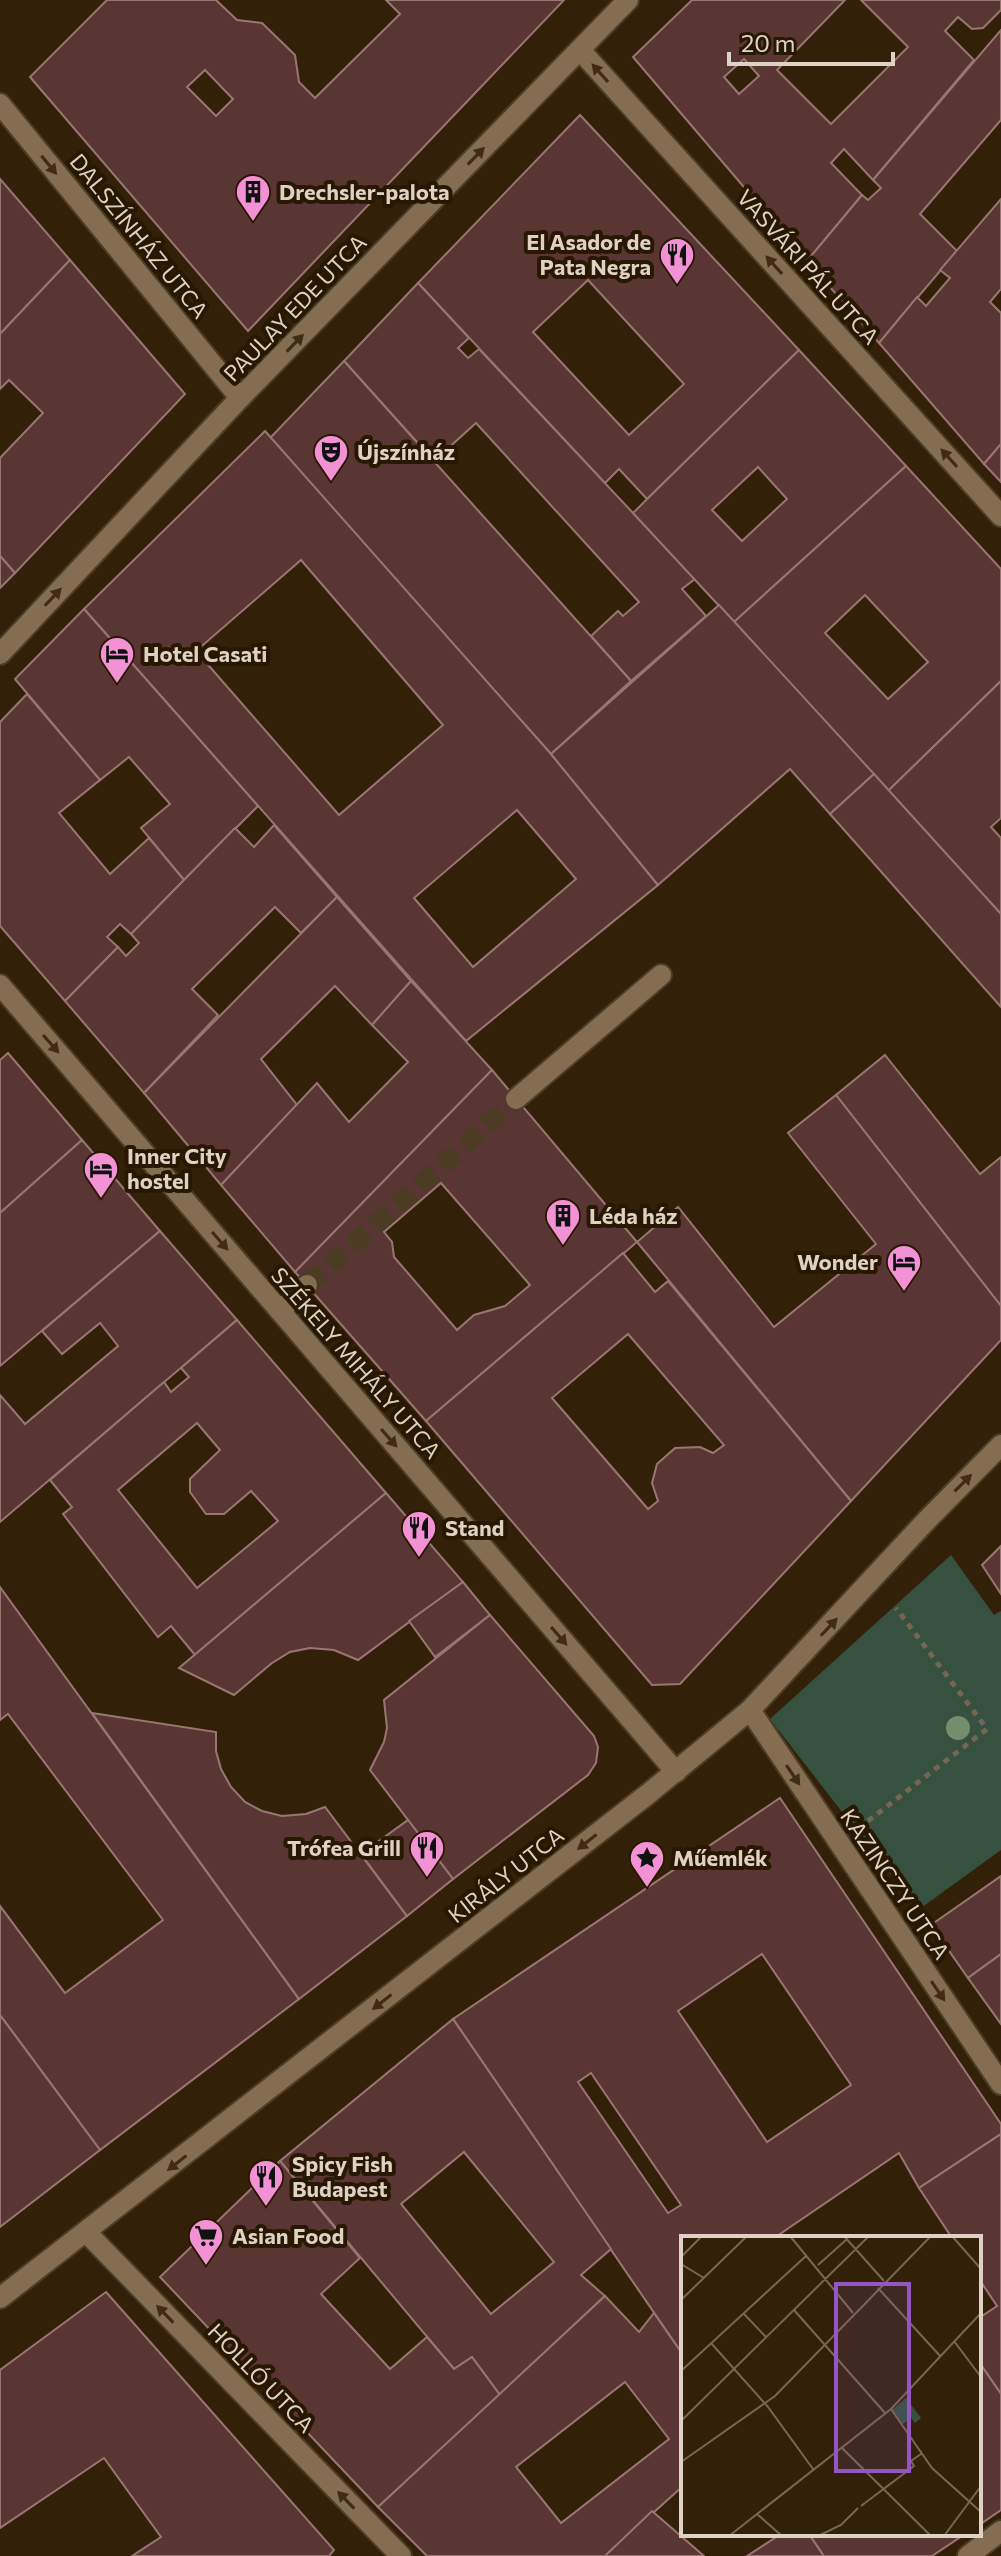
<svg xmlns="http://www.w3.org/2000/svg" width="1001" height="2556" font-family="Commissioner,sans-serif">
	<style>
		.green { fill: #375140 }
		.building { fill: #593634; stroke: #9a7673; stroke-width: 2; fill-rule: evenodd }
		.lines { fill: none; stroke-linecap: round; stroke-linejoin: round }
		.minor-tunnel { stroke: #4c3c24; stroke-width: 20; stroke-dasharray: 20 10; stroke-linecap: butt }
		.minor-casing { stroke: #4d3d26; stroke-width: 24 }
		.path { stroke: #756652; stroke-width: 5; stroke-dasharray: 6 6; stroke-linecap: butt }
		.minor { stroke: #856d52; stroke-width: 20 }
		.tree { fill: #748d6c }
		.oneway { fill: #3f2c15 }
		.labels { text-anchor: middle; stroke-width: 8; stroke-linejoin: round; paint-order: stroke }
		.poi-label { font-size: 22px; font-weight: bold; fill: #ddd2c4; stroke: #281701; text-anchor: start }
		.street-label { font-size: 22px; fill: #ddd2c4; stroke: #281701 }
		.inset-road { fill: none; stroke: #766853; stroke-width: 2 }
		.view { fill: #9456c0; fill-opacity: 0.15; stroke: #9456c0; stroke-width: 4 }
		.inset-edge { fill: none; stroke: #ddd2c4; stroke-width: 4 }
	</style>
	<rect width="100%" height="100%" fill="#322108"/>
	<!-- green -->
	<path class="green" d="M951 1555 994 1615 1001 1611V1850L918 1910 770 1719Z"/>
	<!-- building -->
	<g class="building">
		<path d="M107 0H216L237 20 262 23 295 55 299 82 315 98 400 14 386 0H564L248 331 30 77ZM205 70 233 99 216 116 187 87Z"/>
		<path d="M692 0H845L777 70 831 124 908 47 861 0H1001V10L983 28 972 29 958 17 945 31 974 60 873 180 844 149 831 163 862 195 807 261 633 57ZM744 59 759 76 739 94 724 77Z"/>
		<path d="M1001 30V120L920 214 957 251 879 343 807 261 862 195 868 200 881 188 873 180Z"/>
		<path d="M580 115 799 350 647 499 619 469 605 483 418 283ZM588 280 684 384 629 435 533 332Z"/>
		<path d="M0 179 70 260 0 334Z"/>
		<path d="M1001 199V289L990 302 1001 313V444L984 464 879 343 917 297 926 306 950 278 940 270Z"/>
		<path d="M70 260 185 394 15 573 0 556V458L43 413 9 380 0 389V334Z"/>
		<path d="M418 283 469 338 458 348 468 358 479 349 695 579 682 589 706 616 631 681 591 636 618 611 623 616 639 602 476 423 434 461 344 361Z"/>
		<path d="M799 350 906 466 734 622 633 513ZM758 467 787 499 742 541 712 510Z"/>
		<path d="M344 361 631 681 551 754 270 438Z"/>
		<path d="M265 431 551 754 658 885 466 1041 84 609ZM301 560 443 725 339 815 196 651ZM517 810 576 879 473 967 414 898Z"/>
		<path d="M1001 444V482L984 464Z"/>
		<path d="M906 466 1001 569V681L888 791 734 622ZM865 595 928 662 888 699 825 633Z"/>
		<path d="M0 556 15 573 0 588Z"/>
		<path d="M719 605 874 774 830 814 790 769 658 885 551 754Z"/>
		<path d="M84 609 258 806 184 880 141 828 170 804 129 757 100 780 15 679Z"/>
		<path d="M1001 681V818L991 827 1001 838V914L888 791Z"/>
		<path d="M27 694 100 780 59 813 110 874 149 838 184 880 131 934 120 924 107 937 118 947 65 1001 0 926V722Z"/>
		<path d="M874 774 1001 914V1007L830 814Z"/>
		<path d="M274 825 337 897 301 933 275 907 192 989 218 1015 144 1093 65 1001 118 947 126 956 139 943 131 934 235 828 254 847Z"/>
		<path d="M337 897 411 981 372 1025 335 986 261 1059 297 1105 221 1185 144 1093Z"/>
		<path d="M411 981 492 1070 295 1272 221 1185 317 1083 349 1122 408 1062 372 1025Z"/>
		<path d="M8 1053 82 1140 0 1213V1060Z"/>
		<path d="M885 1055 980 1174 1001 1157V1306L836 1095Z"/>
		<path d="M492 1070 637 1242 426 1421 295 1272ZM441 1183 530 1285 505 1306 474 1315 457 1330 394 1257 392 1242 384 1232Z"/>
		<path d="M836 1095 1001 1306V1340L851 1501 637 1242 678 1207 774 1327 876 1244 788 1133Z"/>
		<path d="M82 1140 160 1231 0 1366V1213Z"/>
		<path d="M160 1231 237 1320 0 1522V1395L25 1424 118 1346 100 1323 62 1354 42 1331Z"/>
		<path d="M623 1253 655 1292 668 1281 851 1501 680 1684 652 1685 426 1421ZM628 1334 724 1445 713 1453 700 1447 675 1448 657 1464 652 1483 658 1501 648 1509 552 1398Z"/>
		<path d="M237 1320 386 1493 195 1655 171 1626 158 1637 63 1514 72 1507 50 1480 164 1382 171 1392 189 1377 181 1368ZM197 1423 220 1450 190 1479V1492L206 1514H224L251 1491 278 1521 197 1588 118 1490Z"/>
		<path d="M386 1493 463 1582 358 1660 334 1650 310 1648 290 1652 272 1663 234 1695 179 1668Z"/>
		<path d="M1001 1546V1594L982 1565Z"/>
		<path d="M463 1582 490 1615 435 1657 409 1621Z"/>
		<path d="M0 1587 299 1999 100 2150 0 2015V1906L65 1993 163 1920 8 1714 0 1720Z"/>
		<path d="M490 1615 594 1736 598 1747 596 1763 588 1775 453 1879 370 1770 384 1742 387 1728 384 1700Z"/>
		<path d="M92 1713 216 1732V1751L221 1769 231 1787 245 1802 262 1811 282 1816 306 1814 325 1807 407 1916 299 1999Z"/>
		<path d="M780 1798 1001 2124V2134L919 2188 899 2153 774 2238H683V2355L453 2019ZM762 1954 851 2085 767 2142 678 2011ZM591 2073 681 2205 668 2213 578 2082Z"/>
		<path d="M408 1820 453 1879 407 1916 361 1854Z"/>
		<path d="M1001 1876V1954L968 1978 931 1925Z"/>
		<path d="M1001 1954V2024L968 1978Z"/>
		<path d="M0 2015 100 2150 0 2227Z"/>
		<path d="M453 2019 611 2249 581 2275 605 2296 500 2395 472 2357 454 2369 280 2161ZM464 2152 554 2262 491 2314 401 2204Z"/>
		<path d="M1001 2134V2394L979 2362V2318L997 2306 979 2279V2238H952L919 2188Z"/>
		<path d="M280 2161 360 2258 321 2294 390 2369 427 2337 454 2369 472 2357 500 2395 378 2507 160 2277Z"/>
		<path d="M106 2292 334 2550 329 2556H132L161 2537 104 2458 0 2528V2370Z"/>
		<path d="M605 2296 639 2332 654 2313 683 2355V2486L605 2556H427L378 2507ZM625 2382 669 2439 561 2523 516 2467Z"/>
		<path d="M979 2362 1001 2394V2510L979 2525Z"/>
		<path d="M652 2511 704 2556H605Z"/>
		<path d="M781 2534H809L824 2556H747Z"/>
		<path d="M809 2534H965L932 2556H824Z"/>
	</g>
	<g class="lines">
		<!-- minor-tunnel -->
		<path class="minor-tunnel" d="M307 1285 516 1099"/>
		<defs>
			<g id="minor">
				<path d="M580 50 1001 516"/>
				<path d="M0 104 240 398"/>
				<path d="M0 654 240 398 628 0"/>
				<path d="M0 985 676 1772"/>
				<path d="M516 1099 661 975"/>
				<path d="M280 1311 307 1285"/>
				<path d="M750 1710 1001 2084"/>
				<path d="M87 2233 401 2556"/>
				<path d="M0 2298 648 1794 750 1710 926 1521 1001 1445"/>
				<path d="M968 2556 1001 2531"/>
			</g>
		</defs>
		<!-- minor casing -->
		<use href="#minor" class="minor-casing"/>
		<!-- path -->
		<path class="path" d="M868 1821 987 1729 896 1608"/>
		<!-- minor -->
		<use href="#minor" class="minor"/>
	</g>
	<!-- trees -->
	<circle class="tree" cx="958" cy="1728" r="12"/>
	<!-- one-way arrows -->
	<defs><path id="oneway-solid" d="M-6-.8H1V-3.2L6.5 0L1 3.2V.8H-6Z" transform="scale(2)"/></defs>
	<g class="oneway">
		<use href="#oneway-solid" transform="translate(600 73) rotate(-132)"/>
		<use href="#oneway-solid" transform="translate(476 156) rotate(-46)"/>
		<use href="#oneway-solid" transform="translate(49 165) rotate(51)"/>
		<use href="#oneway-solid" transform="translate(774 265) rotate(-132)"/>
		<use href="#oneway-solid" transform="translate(295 343) rotate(-46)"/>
		<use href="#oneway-solid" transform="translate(949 458) rotate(-132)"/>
		<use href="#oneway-solid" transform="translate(53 597) rotate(-47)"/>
		<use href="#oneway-solid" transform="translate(51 1044) rotate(49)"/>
		<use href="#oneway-solid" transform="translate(220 1241) rotate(49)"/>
		<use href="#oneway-solid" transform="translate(389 1438) rotate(49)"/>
		<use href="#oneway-solid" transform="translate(963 1483) rotate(-45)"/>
		<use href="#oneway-solid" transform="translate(829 1627) rotate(-47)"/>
		<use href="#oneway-solid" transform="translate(559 1636) rotate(49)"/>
		<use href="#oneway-solid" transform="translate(793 1775) rotate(56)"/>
		<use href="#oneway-solid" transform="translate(587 1842) rotate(142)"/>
		<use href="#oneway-solid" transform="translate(938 1991) rotate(56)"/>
		<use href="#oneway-solid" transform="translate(382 2002) rotate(142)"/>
		<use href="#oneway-solid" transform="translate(177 2163) rotate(142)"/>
		<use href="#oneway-solid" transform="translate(165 2314) rotate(-134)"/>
		<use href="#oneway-solid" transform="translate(346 2500) rotate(-134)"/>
	</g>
	<!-- icons -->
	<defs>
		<symbol id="building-pin" viewBox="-11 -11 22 30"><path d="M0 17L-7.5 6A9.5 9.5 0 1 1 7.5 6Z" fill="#f391d5" stroke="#281701"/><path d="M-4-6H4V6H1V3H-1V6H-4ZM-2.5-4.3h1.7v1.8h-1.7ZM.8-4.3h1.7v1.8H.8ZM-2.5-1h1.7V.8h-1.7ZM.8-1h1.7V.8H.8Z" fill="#111"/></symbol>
		<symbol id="restaurant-pin" viewBox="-11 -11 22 30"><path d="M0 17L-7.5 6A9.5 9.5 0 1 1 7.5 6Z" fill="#f391d5" stroke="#281701"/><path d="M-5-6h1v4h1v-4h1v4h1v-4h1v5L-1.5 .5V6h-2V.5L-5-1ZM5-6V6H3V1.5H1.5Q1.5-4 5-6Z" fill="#111"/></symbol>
		<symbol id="theatre-pin" viewBox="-11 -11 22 30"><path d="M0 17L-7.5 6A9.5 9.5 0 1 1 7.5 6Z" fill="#f391d5" stroke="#281701"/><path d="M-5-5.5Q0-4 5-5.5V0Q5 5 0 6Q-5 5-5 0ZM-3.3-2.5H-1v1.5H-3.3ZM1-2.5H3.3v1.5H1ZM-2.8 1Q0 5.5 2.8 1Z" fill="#111"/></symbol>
		<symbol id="hotel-pin" viewBox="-11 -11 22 30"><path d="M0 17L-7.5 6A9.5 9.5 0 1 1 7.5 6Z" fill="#f391d5" stroke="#281701"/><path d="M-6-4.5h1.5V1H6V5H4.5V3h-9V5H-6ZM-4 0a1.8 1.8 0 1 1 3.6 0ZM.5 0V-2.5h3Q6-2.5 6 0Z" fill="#111"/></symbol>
		<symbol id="sight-pin" viewBox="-11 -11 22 30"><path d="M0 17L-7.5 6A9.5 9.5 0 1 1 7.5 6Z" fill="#f391d5" stroke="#281701"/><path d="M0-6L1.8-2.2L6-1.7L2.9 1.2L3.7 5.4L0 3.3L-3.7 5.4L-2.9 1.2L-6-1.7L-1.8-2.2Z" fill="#111"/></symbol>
		<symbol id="supermarket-pin" viewBox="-11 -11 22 30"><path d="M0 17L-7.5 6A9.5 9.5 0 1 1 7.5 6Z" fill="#f391d5" stroke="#281701"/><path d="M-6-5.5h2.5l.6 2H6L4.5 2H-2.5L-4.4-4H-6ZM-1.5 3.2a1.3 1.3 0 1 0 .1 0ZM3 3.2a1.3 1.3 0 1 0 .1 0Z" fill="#111"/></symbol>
	</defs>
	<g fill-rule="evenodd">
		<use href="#building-pin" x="233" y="172" width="40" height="54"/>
		<use href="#restaurant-pin" x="657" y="235" width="40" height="54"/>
		<use href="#theatre-pin" x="311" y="432" width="40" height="54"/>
		<use href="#hotel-pin" x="97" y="634" width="40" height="54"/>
		<use href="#hotel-pin" x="81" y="1149" width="40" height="54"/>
		<use href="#building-pin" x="543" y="1196" width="40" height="54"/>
		<use href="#hotel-pin" x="884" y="1242" width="40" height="54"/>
		<use href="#restaurant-pin" x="399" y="1508" width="40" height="54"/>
		<use href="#restaurant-pin" x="407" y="1828" width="40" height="54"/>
		<use href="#sight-pin" x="627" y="1838" width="40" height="54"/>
		<use href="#restaurant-pin" x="246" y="2157" width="40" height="54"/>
		<use href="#supermarket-pin" x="186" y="2216" width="40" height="54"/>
	</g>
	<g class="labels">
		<!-- poi labels -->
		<g class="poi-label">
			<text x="279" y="200">Drechsler-palota</text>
			<text x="651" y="250" text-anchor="end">El Asador de<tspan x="651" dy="25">Pata Negra</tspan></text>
			<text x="357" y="460">Újszínház</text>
			<text x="143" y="662">Hotel Casati</text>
			<text x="127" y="1164">Inner City<tspan x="127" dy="25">hostel</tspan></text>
			<text x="589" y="1224">Léda ház</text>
			<text x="878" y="1270" text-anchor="end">Wonder</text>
			<text x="445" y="1536">Stand</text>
			<text x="401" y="1856" text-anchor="end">Trófea Grill</text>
			<text x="673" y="1866">Műemlék</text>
			<text x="292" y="2172">Spicy Fish<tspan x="292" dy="25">Budapest</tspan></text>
			<text x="232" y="2244">Asian Food</text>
		</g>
		<!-- street labels -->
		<g class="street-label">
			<text transform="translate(139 236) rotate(51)" y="8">DALSZÍNHÁZ UTCA</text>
			<text transform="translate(808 267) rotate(48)" y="8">VASVÁRI PÁL UTCA</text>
			<text transform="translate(295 308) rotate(-46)" y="8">PAULAY EDE UTCA</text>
			<text transform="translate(356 1363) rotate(49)" y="8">SZÉKELY MIHÁLY UTCA</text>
			<text transform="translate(506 1875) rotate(-38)" y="8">KIRÁLY UTCA</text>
			<text transform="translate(895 1884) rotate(56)" y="8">KAZINCZY UTCA</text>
			<text transform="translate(261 2378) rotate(46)" y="8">HOLLÓ UTCA</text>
		</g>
	</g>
	<!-- overview -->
	<g transform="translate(681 2236)">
		<rect width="300" height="300" fill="#322108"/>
		<path d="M225 162 240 182 234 187 230 182 222 188 211 174Z" fill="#375140"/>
		<path class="inset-road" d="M109 0 172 77M163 0 203 45M271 0 300 33M0 21 21 0M0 28 23 42M137 29 165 4M197 52 260 121M0 64 66 0M113 74 204 177M62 77 85 101M273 105 300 141M30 107 87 171 132 233M0 135 126 19M210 173 251 232 300 276M0 185 188 0M161 212 250 300M0 226 94 160 250 0M180 270 233 230 230 225 240 218M76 278 101 300M48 300 210 173 300 77M137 300 160 289 177 272M263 300 300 250"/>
		<path class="view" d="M155 48H228V235H155Z"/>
		<rect width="300" height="300" class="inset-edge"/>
	</g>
	<!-- scale -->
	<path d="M729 52v12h164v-12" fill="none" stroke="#ddd2c4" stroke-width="4"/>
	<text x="741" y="52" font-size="24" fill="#ddd2c4" stroke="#281701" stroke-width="6" paint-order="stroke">20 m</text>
</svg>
